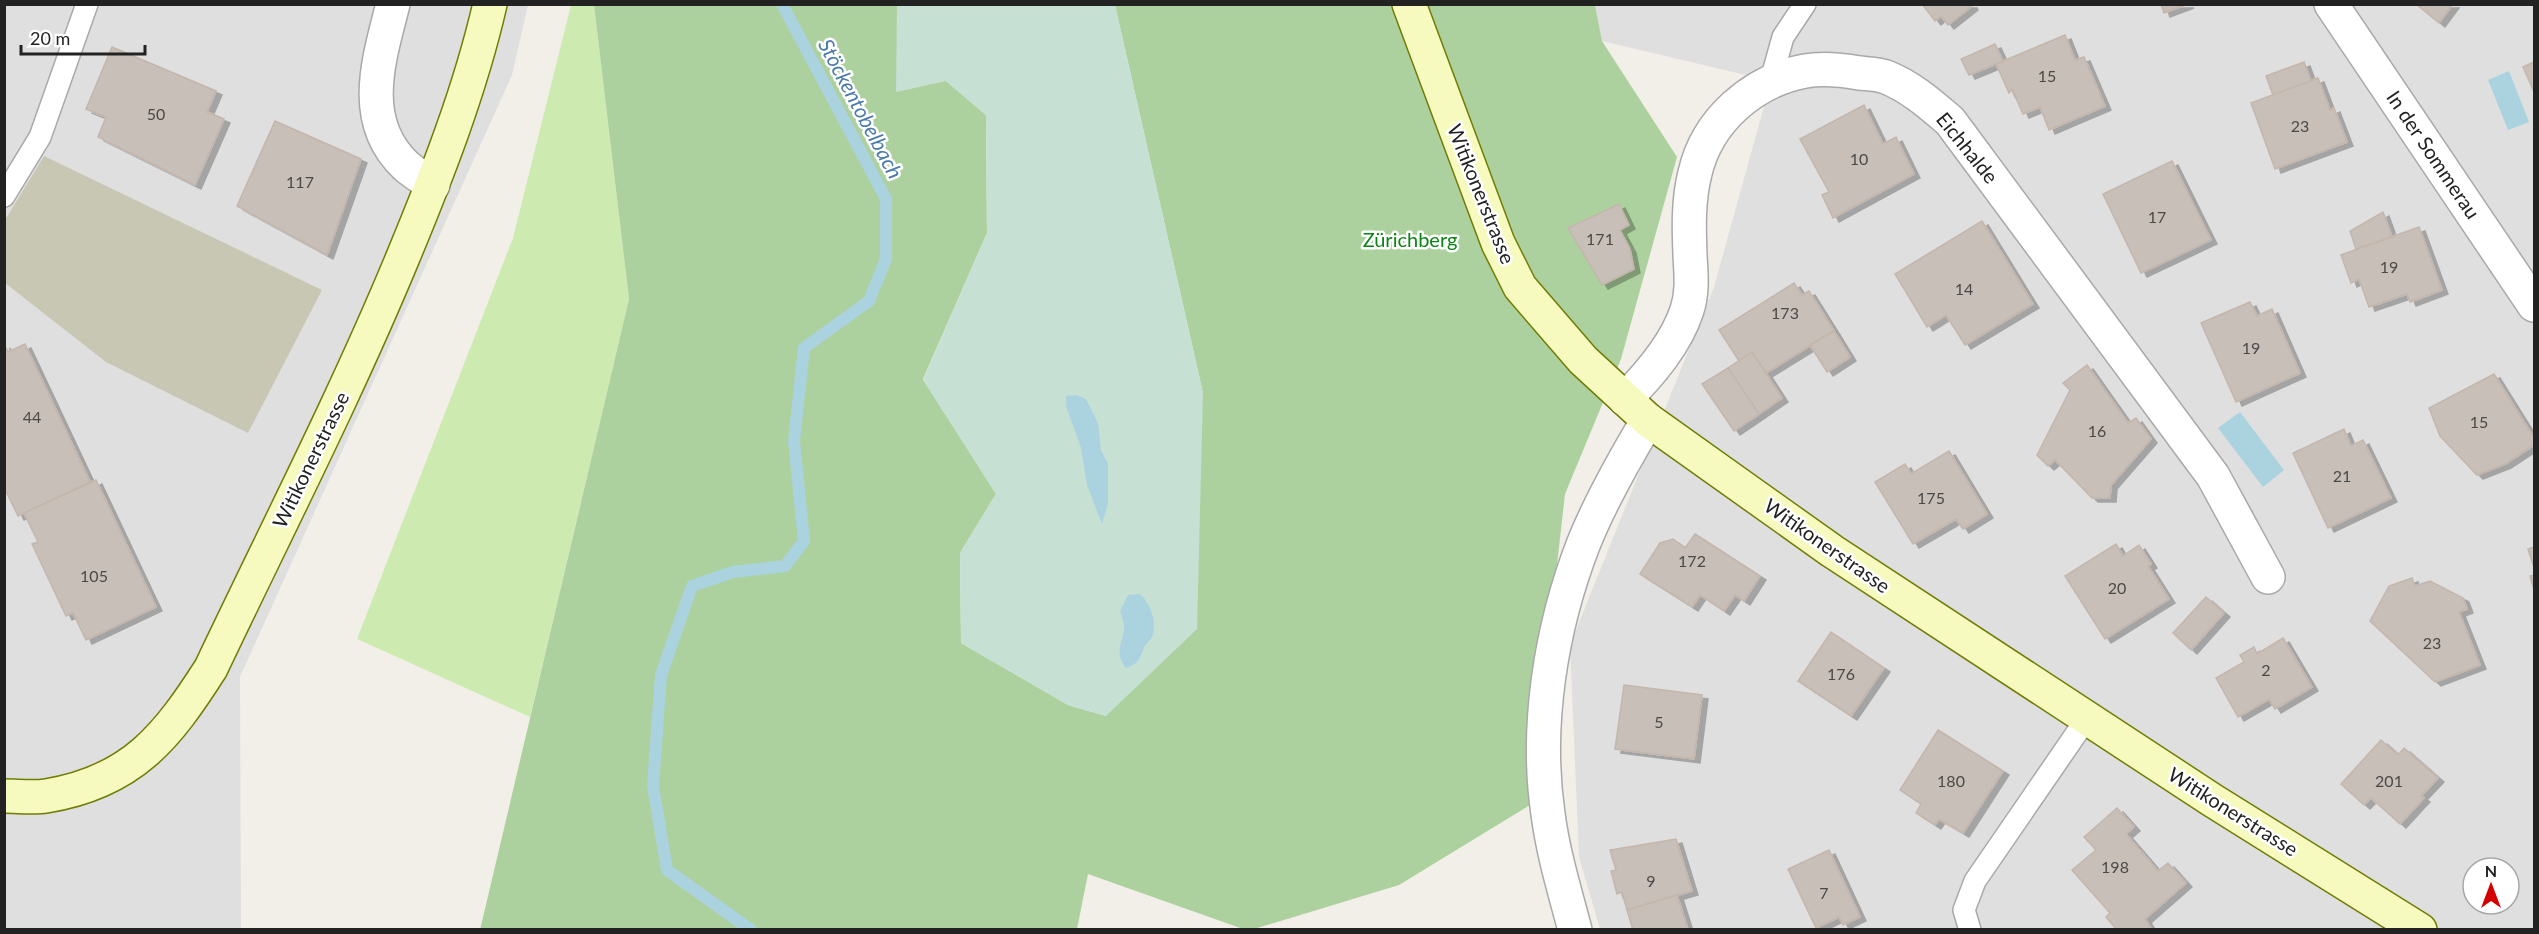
<svg xmlns="http://www.w3.org/2000/svg" width="2539" height="934" font-family="Lato,sans-serif">
	<style>
		.residential { fill: #e0dfdf; fill-rule: evenodd }
		.construction { fill: #c7c7b4 }
		.grass { fill: #cdebb0 }
		.forest { fill: #add19e }
		.wetland { fill: #c6e0d4 }
		.water { fill: #aad3df }
		.lines { fill: none; stroke-linecap: round; stroke-linejoin: round }
		.stream { stroke: #aad3df; stroke-width: 12 }
		.building { fill: #c7bfb8; stroke: #c4b6ab; stroke-width: 1.5; filter: url(#shadow) }
		.lane-casing { stroke: #a9a9a9; stroke-width: 24 }
		.street-casing { stroke: #a9a9a9; stroke-width: 36 }
		.secondary-casing { stroke: #707d05; stroke-width: 36 }
		.lane { stroke: #fff; stroke-width: 21 }
		.street { stroke: #fff; stroke-width: 33 }
		.secondary { stroke: #f7fabf; stroke-width: 33 }
		.labels { text-anchor: middle; stroke-width: 5; stroke-linejoin: round; paint-order: stroke }
		.number-label { font-size: 16px; fill: #4b4948 }
		.street-label { font-size: 20px; fill: #222; stroke: #fff }
		.park-label { font-size: 20px; fill: #0c8416; stroke: #fff }
		.water-label { font-size: 21px; font-style: italic; fill: #4a7aab; stroke: #fff }
	</style>
	<defs>
		<filter id="shadow"><feDropShadow dx="6" dy="4" stdDeviation="0" flood-color="#0004"/></filter>
	</defs>
	<rect width="100%" height="100%" fill="#f2efe9"/>
	<!-- residential -->
	<g class="residential">
		<path d="M5 5H528L512 75 240 677 241 929 5 930Z"/>
		<path d="M1595 5H2534V929H1600L1579 857 1570 645 1714 287 1771 81 1602 41ZM2473 868H2509V904H2473Z"/>
	</g>
	<!-- construction -->
	<path class="construction" d="M44 156 322 290 248 433 106 362 5 283V220Z"/>
	<!-- grass -->
	<path class="grass" d="M571 5H594L629 299 530 717 357 639 513 238Z"/>
	<!-- forest -->
	<path class="forest" d="M594 5H897L946 81 986 115 987 233 923 379 996 494 960 553 961 643 1068 705 1106 716 1203 393 1115 5H1595L1602 41 1677 157 1621 359 1565 494 1530 805 1399 885 1254 929H1243L1088 874 1077 929 480 930 629 299Z"/>
	<!-- wetland -->
	<path class="wetland" d="M897 5H1115L1203 393 1197 629 1106 716 1068 705 961 643 960 553 996 494 923 380 987 233 986 115 946 81 896 92Z"/>
	<!-- water -->
	<g class="water">
		<path d="M2509 71 2529 122 2508 130 2488 80Z"/>
		<path d="M1076 395 1086 399 1098 423 1101 450 1108 464V503L1102 524 1087 485 1081 448 1066 406V396Z"/>
		<path d="M2240 412 2284 470 2263 487 2218 428Z"/>
		<path d="M1140 594C1150 603 1158 623 1152 637 1150 641 1145 644 1144 648 1139 660 1139 663 1126 668 1115 654 1121 646 1124 630 1125 624 1122 617 1120 611L1128 595Z"/>
	</g>
	<g class="lines">
		<!-- stream -->
		<path class="stream" d="M751 930 667 870 653 786 661 675 692 586 733 572 785 566 804 541 794 441 804 348 869 301 886 259V199L782 4"/>
	</g>
	<!-- building -->
	<g class="building">
		<path d="M1922 4H1971L1972 6 1948 25 1941 16 1935 21Z"/>
		<path d="M2161 4H2188L2164 13Z"/>
		<path d="M2416 4H2453L2439 23Z"/>
		<path d="M2065 35 2075 60 2084 57 2105 106 2049 130 2040 107 2023 114 2012 89 2009 93 1996 64Z"/>
		<path d="M1995 44 2003 61 1969 75 1961 59Z"/>
		<path d="M112 47 216 91 207 112 224 119 195 185 98 137 106 117 86 109Z"/>
		<path d="M2304 62 2311 81 2273 95 2266 76Z"/>
		<path d="M2534 62V92L2523 67Z"/>
		<path d="M2318 78 2330 110 2334 108 2347 142 2275 169 2251 103Z"/>
		<path d="M1864 105 1883 144 1896 137 1914 174 1833 218 1822 195 1829 192 1800 139Z"/>
		<path d="M275 121 361 159 327 255 237 206Z"/>
		<path d="M2172 161 2211 240 2141 273 2103 194Z"/>
		<path d="M1619 204 1629 225 1620 230 1630 249 1634 269 1602 285 1568 228Z"/>
		<path d="M2383 212 2392 237 2356 249 2350 231Z"/>
		<path d="M1982 221 2033 304 1965 345 1946 315 1927 327 1895 274Z"/>
		<path d="M2419 227 2442 290 2410 302 2407 294 2369 307 2359 279 2351 283 2341 255Z"/>
		<path d="M1794 283 1802 295 1809 291 1834 331 1766 373 1752 352 1739 361 1719 330Z"/>
		<path d="M2250 302 2257 316 2272 309 2300 373 2236 402 2201 323Z"/>
		<path d="M1834 331 1850 357 1827 372 1810 345Z"/>
		<path d="M4 344 8 352 25 344 90 482 18 516 4 487Z"/>
		<path d="M1752 352 1782 398 1759 414 1728 368Z"/>
		<path d="M2087 365 2128 423 2136 418 2151 439 2111 485 2110 498H2092L2055 460 2048 466 2037 455 2070 390 2063 383Z"/>
		<path d="M1728 368 1759 414 1734 431 1702 384Z"/>
		<path d="M2494 374 2534 438V445L2505 464 2477 475 2440 436 2429 408Z"/>
		<path d="M2344 429 2351 446 2363 440 2391 498 2328 528 2293 453Z"/>
		<path d="M1949 451 1987 514 1963 529 1956 519 1913 544 1875 482 1905 464 1911 474Z"/>
		<path d="M96 480 156 607 86 640 73 613 66 616 32 544 38 542 24 513Z"/>
		<path d="M1695 534 1760 576 1744 601 1735 595 1724 611 1700 595 1692 607 1640 574 1660 543 1673 539 1685 548Z"/>
		<path d="M2116 544 2123 556 2139 545 2151 564 2148 566 2169 599 2105 639 2065 576Z"/>
		<path d="M2534 547V568L2528 549Z"/>
		<path d="M2534 575V590L2530 576Z"/>
		<path d="M2412 578 2415 586 2430 581 2463 598 2467 609 2459 612 2480 665 2435 682 2370 621 2389 586Z"/>
		<path d="M2206 597 2224 613 2191 650 2173 633Z"/>
		<path d="M1831 632 1884 668 1851 716 1798 681Z"/>
		<path d="M2283 638 2312 687 2275 709 2269 699 2238 717 2216 678 2244 662 2240 655 2254 647 2257 654Z"/>
		<path d="M1624 685 1702 695 1694 759 1615 749Z"/>
		<path d="M1938 730 2003 771 1963 833 1939 819 1935 825 1916 813 1921 804 1900 790Z"/>
		<path d="M2381 740 2398 755 2404 748 2438 778 2421 796 2424 798 2400 824 2371 798 2364 805 2341 784Z"/>
		<path d="M2117 808 2134 827 2126 834 2158 871 2168 863 2186 883 2145 919 2152 930H2117L2106 917 2110 913 2072 870 2096 850 2084 837Z"/>
		<path d="M1676 839 1692 891 1627 910 1622 892 1617 894 1611 871 1616 870 1610 850Z"/>
		<path d="M1829 850 1860 917 1843 925 1839 917 1816 928 1788 869Z"/>
		<path d="M1677 895 1688 930H1633L1627 910Z"/>
	</g>
	<g class="lines">
		<defs>
			<g id="lane">
				<path d="M1771 80 1783 37 1805 4"/>
				<path d="M4 196 40 137 87 4"/>
				<path d="M1970 930 1964 910 1975 881 2087 718"/>
			</g>
			<g id="street">
				<path d="M393 4C379 59 358 121 406 166 414 173 424 179 433 185"/>
				<path d="M2331 4 2534 305"/>
				<path d="M1625 399C1650 374 1676 344 1687 310 1693 292 1691 274 1690 255 1689 229 1688 200 1695 173 1707 121 1752 81 1805 71 1823 68 1842 70 1859 73 1868 74 1878 74 1886 77 1911 87 1930 104 1950 121L2213 476 2268 577"/>
				<path d="M1575 930C1565 892 1553 853 1548 814 1535 726 1551 628 1583 545 1600 502 1624 460 1648 420"/>
			</g>
			<g id="secondary">
				<path d="M1409 4 1498 243 1520 287 1583 360 1648 420 1832 551 2212 800 2420 930"/>
				<path d="M4 796C18 796 33 798 46 796 132 782 167 737 211 668 276 531 345 397 403 257 437 175 470 91 490 4"/>
			</g>
		</defs>
		<!-- lane casing -->
		<use href="#lane" class="lane-casing"/>
		<!-- street casing -->
		<use href="#street" class="street-casing"/>
		<!-- secondary casing -->
		<use href="#secondary" class="secondary-casing"/>
		<!-- lane -->
		<use href="#lane" class="lane"/>
		<!-- street -->
		<use href="#street" class="street"/>
		<!-- secondary -->
		<use href="#secondary" class="secondary"/>
	</g>
	<g class="labels">
		<!-- number labels -->
		<g class="number-label">
			<text x="2047" y="82">15</text>
			<text x="156" y="120">50</text>
			<text x="2300" y="132">23</text>
			<text x="1859" y="165">10</text>
			<text x="300" y="188">117</text>
			<text x="2157" y="223">17</text>
			<text x="1600" y="245">171</text>
			<text x="2389" y="273">19</text>
			<text x="1964" y="295">14</text>
			<text x="1785" y="319">173</text>
			<text x="2251" y="354">19</text>
			<text x="32" y="423">44</text>
			<text x="2479" y="428">15</text>
			<text x="2097" y="437">16</text>
			<text x="2342" y="482">21</text>
			<text x="1931" y="504">175</text>
			<text x="1692" y="567">172</text>
			<text x="94" y="582">105</text>
			<text x="2117" y="594">20</text>
			<text x="2432" y="649">23</text>
			<text x="2266" y="676">2</text>
			<text x="1841" y="680">176</text>
			<text x="1659" y="728">5</text>
			<text x="1951" y="787">180</text>
			<text x="2389" y="787">201</text>
			<text x="2115" y="873">198</text>
			<text x="1651" y="887">9</text>
			<text x="1824" y="899">7</text>
		</g>
		<!-- street labels -->
		<g class="street-label">
			<text transform="translate(1967 148) rotate(51)" y="7">Eichhalde</text>
			<text transform="translate(2433 155) rotate(56)" y="7">In der Sommerau</text>
			<text transform="translate(1481 194) rotate(68)" y="7">Witikonerstrasse</text>
			<text transform="translate(311 460) rotate(-64)" y="7">Witikonerstrasse</text>
			<text transform="translate(1827 546) rotate(35)" y="7">Witikonerstrasse</text>
			<text transform="translate(2233 812) rotate(32)" y="7">Witikonerstrasse</text>
		</g>
		<!-- park labels -->
		<g class="park-label">
			<text x="1410" y="247">Zürichberg</text>
		</g>
		<!-- water labels -->
		<g class="water-label">
			<text transform="translate(860 109) rotate(62)" y="7">Stöckentobelbach</text>
		</g>
	</g>
	<!-- border -->
	<rect width="2539" height="934" fill="none" stroke="#222222" stroke-width="12"/>
	<!-- north arrow -->
	<g transform="translate(2491 886)"><circle r="28" fill="#ffffff" stroke="#a7a7a7" stroke-width="1.5"/>
	<path d="M0-4.5L10 22L0 15L-10 22Z" fill="#d40000"/>
	<text y="-9" font-size="16" font-weight="bold" text-anchor="middle" fill="#222222">N</text>
	</g>
	<!-- scale -->
	<path d="M21 45v9h124v-9" fill="none" stroke="#222222" stroke-width="3"/>
	<text x="30" y="45" font-size="18" fill="#222222" stroke="#ffffff" stroke-width="4.5" paint-order="stroke">20 m</text>
</svg>
